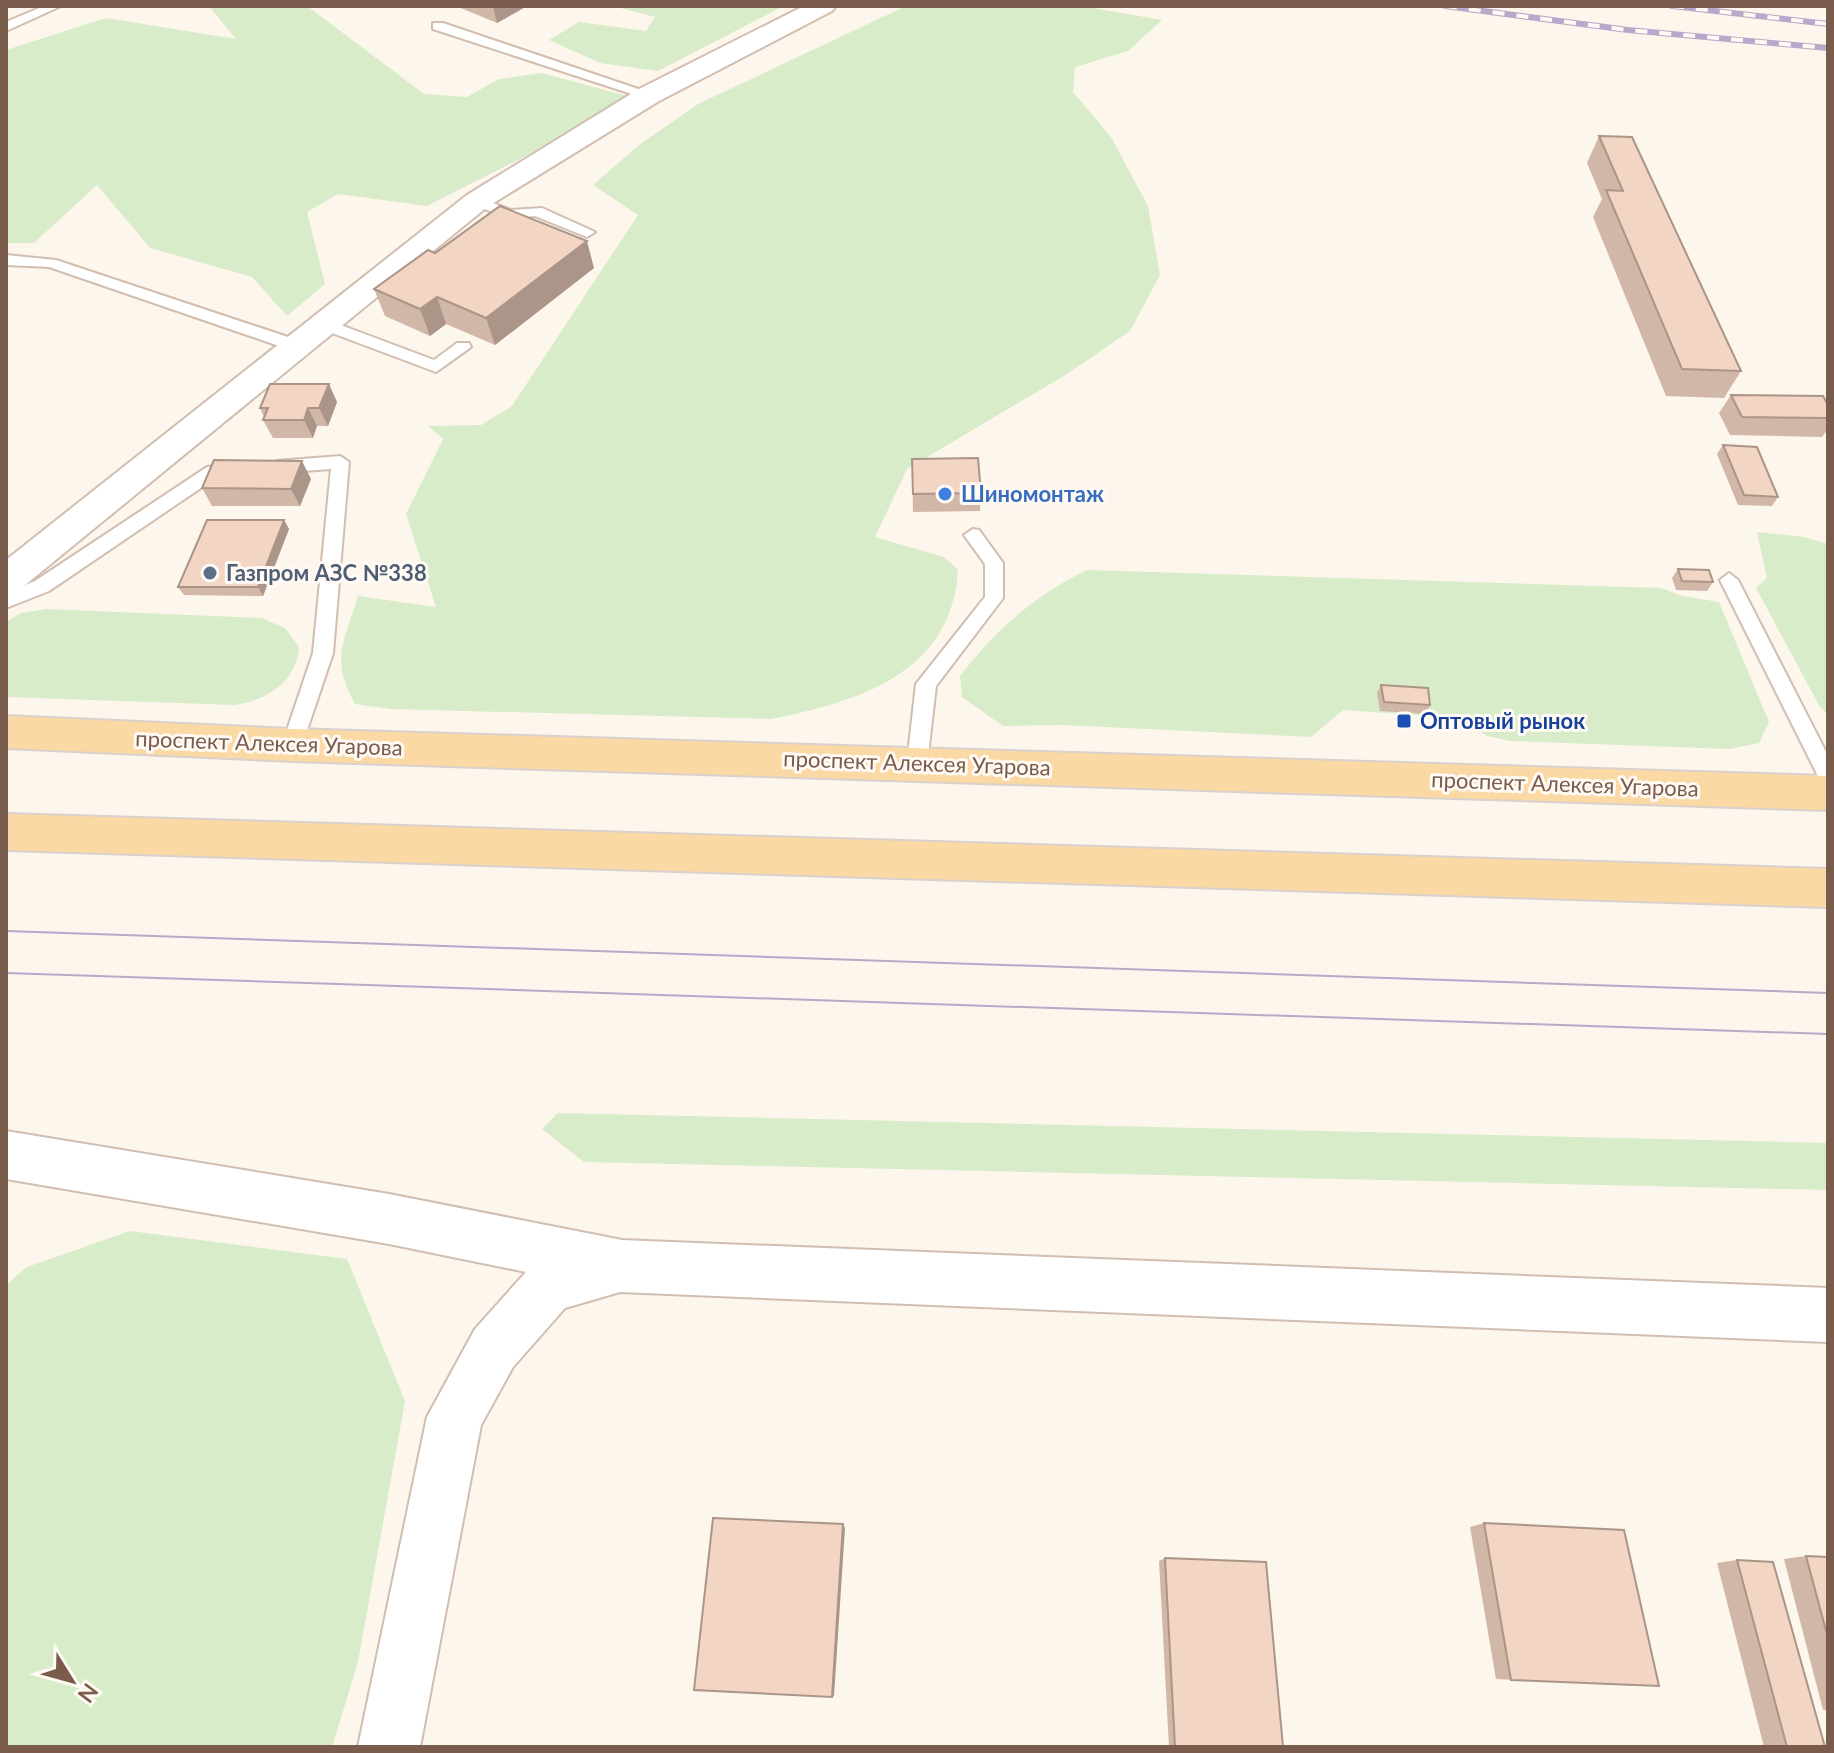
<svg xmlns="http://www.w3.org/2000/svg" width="1834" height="1753" font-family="Lato,sans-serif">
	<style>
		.green { fill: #d8ecc9 }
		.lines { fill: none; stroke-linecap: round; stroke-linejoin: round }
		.lane-casing { stroke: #d1beb0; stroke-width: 4 }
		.street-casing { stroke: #d1beb0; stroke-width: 4 }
		.primary-casing { stroke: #dad1cd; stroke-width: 4 }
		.lane { fill: #fff; fill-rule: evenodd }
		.street { fill: #fff; fill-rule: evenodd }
		.primary { fill: #fbd9a5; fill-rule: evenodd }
		.tram { stroke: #b9a8c9; stroke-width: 2 }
		.rail-casing { stroke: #b9a8c9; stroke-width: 6 }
		.rail { stroke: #fffaf3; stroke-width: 4; stroke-dasharray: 12; stroke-linecap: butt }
		.wall { fill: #d1b7a8 }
		.shaded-wall { fill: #aa9588 }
		.building { fill: #f3d5c3; stroke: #aa9588; stroke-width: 2 }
		.shop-dot { fill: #3f7fe0; stroke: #fffaf3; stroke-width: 3 }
		.service-dot { fill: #5c6f8a; stroke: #fffaf3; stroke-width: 3 }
		.transit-dot { fill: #1a4fb4; stroke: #fffaf3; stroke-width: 3 }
		.labels { text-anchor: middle; stroke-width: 6; stroke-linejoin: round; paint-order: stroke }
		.shop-label { font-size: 22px; font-weight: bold; fill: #366cbe; stroke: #fffaf3; text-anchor: start }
		.service-label { font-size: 22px; font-weight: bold; fill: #4e5e75; stroke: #fffaf3; text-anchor: start }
		.transit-label { font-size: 22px; font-weight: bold; fill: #164399; stroke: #fffaf3; text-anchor: start }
		.street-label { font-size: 22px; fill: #7a5c4d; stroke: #fffaf3 }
	</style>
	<rect width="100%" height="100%" fill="#fdf6ec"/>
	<!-- green -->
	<g class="green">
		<path d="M209 6H307L424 94 467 97 499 79 542 73 627 96 524 157 427 206 338 194 307 212 325 284 287 316 252 277 150 248 97 185 34 243H6V50L106 18 236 39Z"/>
		<path d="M613 6H784L658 71 600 63 549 40 579 22 646 31 655 17Z"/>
		<path d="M906 6H1081L1162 20 1128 51 1075 67 1073 92 1111 137 1148 206 1160 275 1130 331 1067 374 907 469 875 537 944 557 958 570C952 674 857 702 771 719L390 709 355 704C330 659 344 642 358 596L436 607 406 514 443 439 428 426 481 425 512 406 638 215 593 185 639 145 698 104Z"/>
		<path d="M1757 532 1804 537 1828 544V714L1820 707 1756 588 1767 578Z"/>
		<path d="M1087 570 1661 588 1682 596 1719 602 1769 722 1759 743 1730 749 1510 741 1487 736 1460 718 1343 710 1311 737 1063 725 1003 726 962 697 960 676C995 630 1035 595 1087 570Z"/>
		<path d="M46 609 262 618 285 628 299 647C296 683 268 699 235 705L6 697V622L21 613Z"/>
		<path d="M558 1113 1828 1143V1190L584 1162 542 1129Z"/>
		<path d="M130 1231 347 1259 405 1401 358 1662 332 1747H6V1285L27 1267Z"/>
	</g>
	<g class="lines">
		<defs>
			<g id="lane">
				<path d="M44 6H61L6 31V22Z"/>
				<path d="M433 23H443L656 95 644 98 433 29Z"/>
				<path d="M477 197 511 210 542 208 595 232 587 237 582 235 535 216 509 219 472 204 470 201Z"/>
				<path d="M6 255 56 260 300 341 302 345 300 349H288L49 267 6 265Z"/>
				<path d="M322 318 434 360 457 343H469L471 347 436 372 316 327V319Z"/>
				<path d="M340 456 349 462 333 653 302 745 299 751H285L282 745 313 653 331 469 277 473 268 467 277 461Z"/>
				<path d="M234 463 243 469 240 473 217 477 49 591 6 608V593L35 581 207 467Z"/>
				<path d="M973 529 979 530 1003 563V598L936 686 927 763 924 769 917 771 910 769 907 763 916 684 985 597V564L964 535Z"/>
				<path d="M1729 573 1738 580 1828 756V784L1821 782 1720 580Z"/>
			</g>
			<g id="street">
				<path d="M804 6H836L832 11 659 101 487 207 19 590 6 594V560L467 195 639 89Z"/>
				<path d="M6 1131 389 1194 622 1240 1828 1288V1342L620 1292 565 1308 513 1367 481 1425 420 1747H358L427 1417 475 1329 526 1272 389 1244 6 1179Z"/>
			</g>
			<g id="primary">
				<path d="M6 716 292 729 1828 776V810L292 761 6 748Z"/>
				<path d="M6 814 1828 869V907L6 850Z"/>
			</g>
		</defs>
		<!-- lane casing -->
		<use href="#lane" class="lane-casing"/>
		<!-- street casing -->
		<use href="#street" class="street-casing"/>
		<!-- primary casing -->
		<use href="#primary" class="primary-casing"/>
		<!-- lane -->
		<use href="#lane" class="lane"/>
		<!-- street -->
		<use href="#street" class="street"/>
		<!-- primary -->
		<use href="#primary" class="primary"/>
		<!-- tram -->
		<g class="tram">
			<path d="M6 931 1828 993"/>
			<path d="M6 973 1828 1034"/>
		</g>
		<defs>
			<g id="rail">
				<path d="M1445 6 1628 30 1828 48"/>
				<path d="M1672 6 1828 24"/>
			</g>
		</defs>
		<!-- rail casing -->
		<use href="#rail" class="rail-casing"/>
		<!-- rail -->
		<use href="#rail" class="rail"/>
	</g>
	<!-- wall -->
	<g class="wall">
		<path d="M456 6H527L497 23Z"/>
		<path d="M1599 136 1741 371 1724 398 1666 396 1593 217 1602 199 1587 163Z"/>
		<path d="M435 253 594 268 495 345 446 324 430 336 385 316 374 289Z"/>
		<path d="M1731 395 1828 405V429L1822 437 1730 435 1719 413Z"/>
		<path d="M337 402 328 426H317L313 438H273L263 420 264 417 260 408Z"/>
		<path d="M1723 445 1778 497 1772 506 1738 505 1717 454Z"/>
		<path d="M912 459 981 493 980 511 913 512Z"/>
		<path d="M311 479 300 506H212L202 488Z"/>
		<path d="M284 520 289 529 263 596 184 595 178 587Z"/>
		<path d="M1678 569 1713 582 1707 591 1676 590 1672 578Z"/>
		<path d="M1381 685 1430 705 1426 714 1380 711 1377 693Z"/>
		<path d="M1484 1523 1639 1686 1496 1679 1470 1527Z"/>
		<path d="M1806 1556 1828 1557V1710H1823L1784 1559Z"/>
		<path d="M1165 1558 1283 1747H1169L1159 1561Z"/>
		<path d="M1737 1560 1825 1747H1764L1717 1563Z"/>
	</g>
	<!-- shaded-wall -->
	<g class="shaded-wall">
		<path d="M493 6H527L497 23Z"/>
		<path d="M587 241 594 268 495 345 486 318Z"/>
		<path d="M437 297 446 324 430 336 420 309Z"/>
		<path d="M329 384 337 402 328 426 319 408Z"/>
		<path d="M308 408 317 426 313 438 304 420Z"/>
		<path d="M302 461 311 479 300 506 291 489Z"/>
		<path d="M284 520 289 529 263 596 258 587Z"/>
		<path d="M843 1524 845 1528 834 1696 832 1697Z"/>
	</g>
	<!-- building -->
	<g class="building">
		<path d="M1599 136 1632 137 1741 371 1682 369 1606 190 1623 191Z"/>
		<path d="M500 206 587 241 486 318 437 297 420 309 374 289 428 250 435 253Z"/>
		<path d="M270 384H329L319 408H308L304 420H263L268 408H260Z"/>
		<path d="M1731 395 1823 396 1828 405V418L1742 417Z"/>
		<path d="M1723 445 1757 447 1778 497 1744 495Z"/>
		<path d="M978 458 981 493 913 494 912 459Z"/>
		<path d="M214 460 302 461 291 489 202 488Z"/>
		<path d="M207 520H284L258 587H178Z"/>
		<path d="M1678 569 1709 570 1713 582 1682 581Z"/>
		<path d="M1381 685 1428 688 1430 705 1384 702Z"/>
		<path d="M713 1518 843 1524 832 1697 694 1690Z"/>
		<path d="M1484 1523 1624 1530 1659 1686 1511 1680Z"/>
		<path d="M1806 1556 1828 1557V1638Z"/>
		<path d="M1165 1558 1266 1562 1283 1747H1175Z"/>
		<path d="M1737 1560 1773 1562 1825 1747H1787Z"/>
	</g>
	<!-- markers -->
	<circle class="shop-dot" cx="945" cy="494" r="8"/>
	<circle class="service-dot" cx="210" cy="573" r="8"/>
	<rect class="transit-dot" x="1396" y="713" width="16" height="16" rx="4"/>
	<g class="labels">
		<!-- shop labels -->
		<g class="shop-label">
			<text x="961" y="502">Шиномонтаж</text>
		</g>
		<!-- service labels -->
		<g class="service-label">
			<text x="226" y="581">Газпром АЗС №338</text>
		</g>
		<!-- transit labels -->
		<g class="transit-label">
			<text x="1420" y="729">Оптовый рынок</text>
		</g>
		<!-- street labels -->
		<g class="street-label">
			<text transform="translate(269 743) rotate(2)" y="8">проспект Алексея Угарова</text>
			<text transform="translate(917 763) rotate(2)" y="8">проспект Алексея Угарова</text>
			<text transform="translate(1565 784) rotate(2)" y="8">проспект Алексея Угарова</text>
		</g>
	</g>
	<!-- border -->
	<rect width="1834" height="1753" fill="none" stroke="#7a5c4d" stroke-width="16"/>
	<!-- north arrow -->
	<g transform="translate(72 1681) rotate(127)" stroke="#fffaf3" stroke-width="6" paint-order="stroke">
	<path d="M0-6L14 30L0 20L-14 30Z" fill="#7a5c4d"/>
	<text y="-12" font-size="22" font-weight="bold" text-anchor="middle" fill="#7a5c4d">N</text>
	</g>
</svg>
